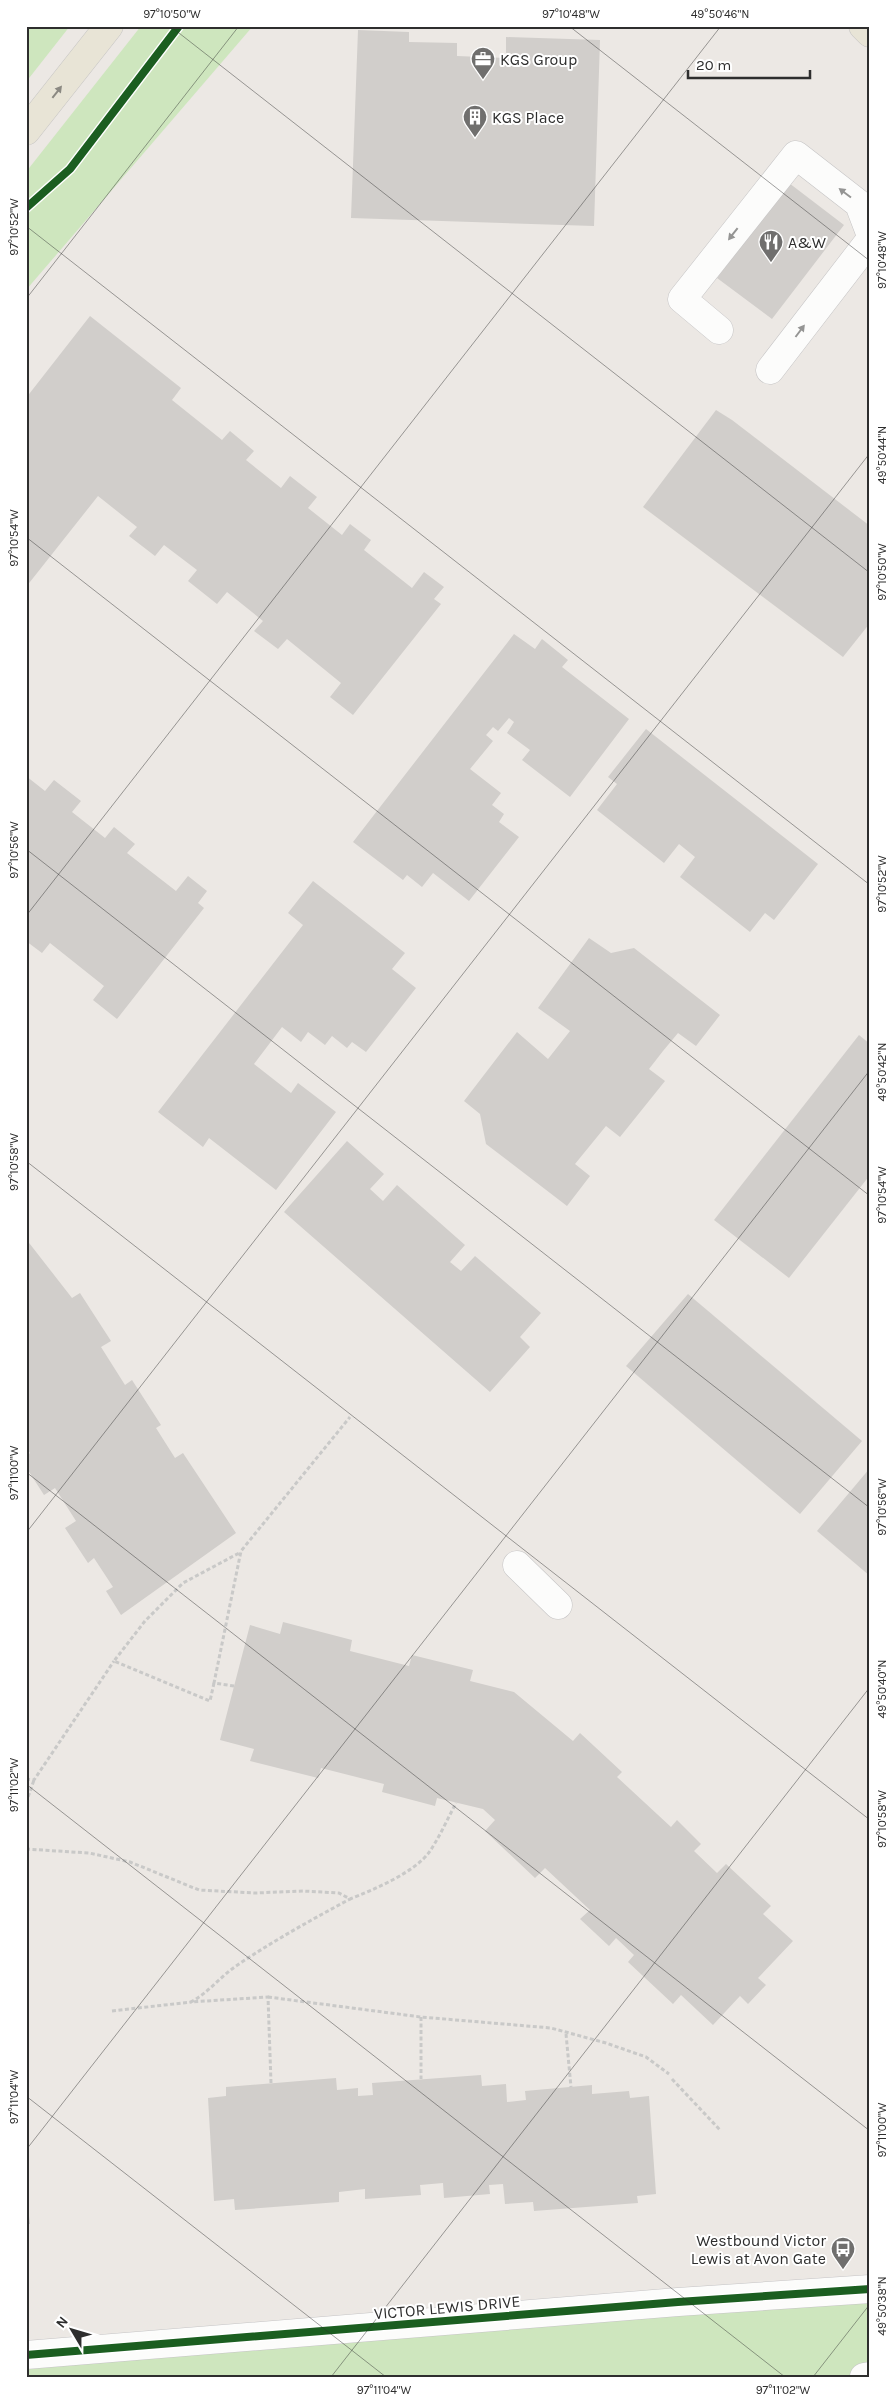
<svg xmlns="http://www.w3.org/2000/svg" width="896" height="2403" font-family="Karla,sans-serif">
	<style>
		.green { fill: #cee6be }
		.building { fill: #d1cecb }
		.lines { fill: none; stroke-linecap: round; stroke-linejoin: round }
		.minor-casing { stroke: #c5c4c5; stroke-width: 29 }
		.major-casing { stroke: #c6c5c4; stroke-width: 29 }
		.path { stroke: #c9c9c8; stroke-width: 3; stroke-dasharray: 4 2.5; stroke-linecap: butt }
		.minor { stroke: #fcfcfb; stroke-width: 28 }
		.major { stroke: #e8e4d6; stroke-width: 28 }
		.cycleway-casing { stroke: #fff; stroke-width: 11 }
		.cycleway { stroke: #1b5e20; stroke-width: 8 }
		.oneway { fill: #8b8982 }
		.oneway2 { fill: #959594 }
		.ticks { fill: none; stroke: #2e2e2e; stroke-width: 1; stroke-opacity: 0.45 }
		.labels { text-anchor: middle; stroke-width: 4; stroke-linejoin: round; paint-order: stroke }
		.poi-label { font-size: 16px; fill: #2e2e2e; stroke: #fff; text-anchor: start }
		.street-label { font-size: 16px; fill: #2e2e2e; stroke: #fff }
		.neatline { fill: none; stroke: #2e2e2e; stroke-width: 2 }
		.ticks-label { font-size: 12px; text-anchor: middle; fill: #2e2e2e }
	</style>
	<rect width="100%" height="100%" fill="#ece8e4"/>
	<!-- green -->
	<g class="green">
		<path d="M26 26H70L26 82Z"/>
		<path d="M141 26H253L26 290V172Z"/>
		<path d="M870 2289V2376L26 2377V2355Z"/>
	</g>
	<!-- building -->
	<g class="building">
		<path d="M358 30 409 32V42L457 43V56L481 57 506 58V37L600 40 594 226 351 218Z"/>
		<path d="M789 183 844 225 772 319 717 278 739 249 732 243Z"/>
		<path d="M90 316 181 388 172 400 222 440 230 431 254 451 246 460 281 488 290 476 317 497 308 508 342 535 350 524 371 540 364 550 412 588 424 572 444 587 434 599 441 604 353 715 330 697 341 683 287 639 278 649 254 631 263 621 227 592 217 604 188 581 197 570 164 545 155 556 129 536 137 527 98 496 26 587V398Z"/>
		<path d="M716 410 732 420 870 526V623L843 657 643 507Z"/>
		<path d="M514 634 535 649 542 639 568 660 562 667 629 719 570 797 522 760 530 750 507 733 514 722 509 718 498 731 493 727 486 735 493 741 470 769 501 793 492 805 504 814 499 822 519 837 469 901 433 873 422 887 407 875 403 880 353 842Z"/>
		<path d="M646 729 818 864 774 920 765 913 750 932 680 877 695 857 679 844 664 863 597 810 617 784 608 777Z"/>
		<path d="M26 776 45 791 54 780 81 801 72 812 105 838 114 827 135 844 127 853 176 891 188 876 207 891 198 903 204 908 117 1019 93 1000 104 986 50 943 42 953 26 941Z"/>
		<path d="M313 881 405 953 392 969 416 988 366 1052 352 1042 347 1048 332 1036 325 1045 308 1032 301 1042 282 1027 254 1064 291 1093 298 1083 336 1112 276 1190 209 1138 203 1147 158 1112 303 925 288 913Z"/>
		<path d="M589 938 611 953 634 948 720 1015 696 1046 678 1033 663 1051 649 1069 665 1081 620 1137 606 1126 575 1164 590 1176 567 1206 486 1144 480 1114 464 1101 517 1032 548 1059 570 1031 538 1008Z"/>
		<path d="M859 1035 870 1044V1175L789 1278 714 1220Z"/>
		<path d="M347 1141 384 1174 370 1189 383 1201 397 1185 465 1245 450 1262 461 1271 475 1256 541 1313 520 1337 530 1347 490 1392 284 1212Z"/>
		<path d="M26 1239 72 1298 80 1293 111 1341 101 1347 125 1385 132 1380 161 1425 156 1428 175 1458 183 1453 236 1533 121 1615 106 1591 113 1587 94 1558 88 1563 65 1528 76 1521 55 1488 44 1495 26 1467V1456L30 1453 26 1447Z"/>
		<path d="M688 1294 862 1441 800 1514 626 1366Z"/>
		<path d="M870 1468V1576L817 1531Z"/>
		<path d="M283 1622 352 1640 350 1651 409 1666 412 1655 473 1670 470 1681 514 1692 573 1741 580 1733 622 1772 617 1777 671 1827 677 1820 701 1844 694 1851 717 1873 726 1864 771 1906 763 1914 793 1941 758 1978 766 1985 748 2004 740 1996 713 2025 681 1995 673 2004 628 1962 634 1955 616 1938 609 1946 580 1919 590 1910 545 1868 535 1878 485 1831 495 1820 483 1809 437 1798 435 1806 382 1792 384 1784 321 1768 318 1778 250 1761 254 1749 220 1740 250 1625 280 1634Z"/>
		<path d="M481 2075 482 2086 506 2084 507 2102 526 2100 525 2091 592 2085V2094L629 2091 630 2098 649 2096 656 2194 637 2196 638 2203 534 2211 533 2202 505 2204 503 2184 489 2185 490 2194 444 2198 443 2183 420 2185 421 2195 365 2199V2189L339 2192V2202L235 2210 234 2199 214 2201 208 2098 226 2096V2087L336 2078 337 2090 358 2088V2096L373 2095 372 2083Z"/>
		<path d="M26 2191 30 2224H26Z"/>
	</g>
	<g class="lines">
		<defs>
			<g id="minor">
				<path d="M719 330 682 299 796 155 859 204 870 233"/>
				<path d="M770 370 870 240"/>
				<path d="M517 1565 558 1605"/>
				<path d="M26 2355 678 2302 870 2289"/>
				<path d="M864 2377 870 2376"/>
			</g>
			<g id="major">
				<path d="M863 26 870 33"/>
				<path d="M26 131 109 26"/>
			</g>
		</defs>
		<!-- minor casing -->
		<use href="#minor" class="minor-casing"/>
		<!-- major casing -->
		<use href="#major" class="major-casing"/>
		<!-- path -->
		<g class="path">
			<path d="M214 1683 210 1701 114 1661 145 1621 183 1583 241 1552"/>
			<path d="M234 1686 214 1683 241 1551 350 1417"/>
			<path d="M26 1779 34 1780 114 1661"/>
			<path d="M26 1803 34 1780"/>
			<path d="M26 1849 89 1853 130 1862 199 1890 255 1893 303 1891 339 1893 350 1899C373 1890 416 1872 430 1851 440 1836 448 1818 456 1803"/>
			<path d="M268 1997 421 2017 551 2028 606 2043 646 2057 669 2074"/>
			<path d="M112 2011 191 2002"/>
			<path d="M421 2017V2079"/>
			<path d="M566 2034 571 2087"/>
			<path d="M672 2079 720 2130"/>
			<path d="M271 2083 268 1997 191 2002C208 1993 220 1977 236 1966 273 1941 311 1920 350 1899"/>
		</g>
		<!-- minor -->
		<use href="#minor" class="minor"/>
		<!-- major -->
		<use href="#major" class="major"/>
		<defs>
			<g id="cycleway">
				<path d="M26 208 70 169 179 26"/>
				<path d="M26 2355 678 2302 870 2289"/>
			</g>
		</defs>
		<!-- cycleway casing -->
		<use href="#cycleway" class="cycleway-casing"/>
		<!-- cycleway -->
		<use href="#cycleway" class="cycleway"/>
	</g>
	<!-- one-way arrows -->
	<defs><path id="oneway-solid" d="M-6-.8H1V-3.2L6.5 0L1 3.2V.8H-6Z" transform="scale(1.25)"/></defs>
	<use class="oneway" href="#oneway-solid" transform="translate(57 92) rotate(-52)"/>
	<g class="oneway2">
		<use href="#oneway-solid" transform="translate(845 193) rotate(-143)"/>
		<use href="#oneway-solid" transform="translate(733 234) rotate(128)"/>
		<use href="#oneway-solid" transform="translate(800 331) rotate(-53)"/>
	</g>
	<!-- ticks -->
	<path class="ticks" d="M170 26 870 573M569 26 870 261M26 226 870 885M26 299 239 26M26 537 870 1196M26 849 870 1508M26 916 721 26M26 1161 870 1820M26 1472 870 2131M26 1533 870 453M26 1784 785 2377M26 2096 386 2377M26 2150 870 1070M331 2377 870 1687M813 2377 870 2304"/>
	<!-- icons -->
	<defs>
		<symbol id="office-pin" viewBox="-11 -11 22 30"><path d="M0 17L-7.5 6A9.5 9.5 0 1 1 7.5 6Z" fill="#706f6e" stroke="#fff"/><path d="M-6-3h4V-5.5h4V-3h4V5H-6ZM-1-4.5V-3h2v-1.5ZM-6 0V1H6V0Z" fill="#fff"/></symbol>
		<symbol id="building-pin" viewBox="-11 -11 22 30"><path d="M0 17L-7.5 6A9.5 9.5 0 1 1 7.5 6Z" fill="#706f6e" stroke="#fff"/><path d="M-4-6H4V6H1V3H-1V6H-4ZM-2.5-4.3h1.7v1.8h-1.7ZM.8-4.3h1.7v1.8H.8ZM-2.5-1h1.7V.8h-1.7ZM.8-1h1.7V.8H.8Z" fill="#fff"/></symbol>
		<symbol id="restaurant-pin" viewBox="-11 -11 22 30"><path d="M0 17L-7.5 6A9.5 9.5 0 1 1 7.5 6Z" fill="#706f6e" stroke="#fff"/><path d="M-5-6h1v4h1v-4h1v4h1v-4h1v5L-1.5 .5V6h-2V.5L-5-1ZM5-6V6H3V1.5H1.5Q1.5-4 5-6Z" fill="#fff"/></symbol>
		<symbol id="bus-pin" viewBox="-11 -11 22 30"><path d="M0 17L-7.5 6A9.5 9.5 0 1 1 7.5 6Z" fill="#706f6e" stroke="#fff"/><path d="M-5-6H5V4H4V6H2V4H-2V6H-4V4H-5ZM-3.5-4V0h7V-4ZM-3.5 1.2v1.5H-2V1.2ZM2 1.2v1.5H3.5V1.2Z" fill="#fff"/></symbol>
	</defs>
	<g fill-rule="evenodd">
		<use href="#office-pin" x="469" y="45" width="28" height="38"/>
		<use href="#building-pin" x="461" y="103" width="28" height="38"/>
		<use href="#restaurant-pin" x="757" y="228" width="28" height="38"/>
		<use href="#bus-pin" x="829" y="2235" width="28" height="38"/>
	</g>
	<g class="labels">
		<!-- poi labels -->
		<g class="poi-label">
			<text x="500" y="65">KGS Group</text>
			<text x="492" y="123">KGS Place</text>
			<text x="788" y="248">A&amp;W</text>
			<text x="826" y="2246" text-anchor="end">Westbound Victor<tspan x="826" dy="18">Lewis at Avon Gate</tspan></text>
		</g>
		<!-- street labels -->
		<g class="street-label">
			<text transform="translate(447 2307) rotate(-5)" y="6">VICTOR LEWIS DRIVE</text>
		</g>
	</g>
	<!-- border -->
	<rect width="896" height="2403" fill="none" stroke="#ffffff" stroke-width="55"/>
	<!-- north arrow -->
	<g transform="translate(72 2330) rotate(308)" stroke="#ffffff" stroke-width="4" paint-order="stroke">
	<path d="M0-4L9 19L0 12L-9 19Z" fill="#2e2e2e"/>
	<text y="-8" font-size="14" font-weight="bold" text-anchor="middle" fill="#2e2e2e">N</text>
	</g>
	<!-- scale -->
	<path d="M688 70v8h122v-8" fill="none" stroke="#2e2e2e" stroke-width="2.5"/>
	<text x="696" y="70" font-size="15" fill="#2e2e2e" stroke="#ffffff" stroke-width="4" paint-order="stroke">20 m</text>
	<rect x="28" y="28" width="840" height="2348" class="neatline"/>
	<g class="ticks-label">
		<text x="172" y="18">97°10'50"W</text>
		<text x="571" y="18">97°10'48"W</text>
		<text x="720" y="18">49°50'46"N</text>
		<text transform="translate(14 227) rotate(-90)" y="4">97°10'52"W</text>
		<text transform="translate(882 260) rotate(-90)" y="4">97°10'48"W</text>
		<text transform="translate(882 455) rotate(-90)" y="4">49°50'44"N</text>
		<text transform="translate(14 538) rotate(-90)" y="4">97°10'54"W</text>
		<text transform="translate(882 572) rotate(-90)" y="4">97°10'50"W</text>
		<text transform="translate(14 850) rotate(-90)" y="4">97°10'56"W</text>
		<text transform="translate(882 884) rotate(-90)" y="4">97°10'52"W</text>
		<text transform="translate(882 1072) rotate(-90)" y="4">49°50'42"N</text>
		<text transform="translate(14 1162) rotate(-90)" y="4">97°10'58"W</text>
		<text transform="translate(882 1195) rotate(-90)" y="4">97°10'54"W</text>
		<text transform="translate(14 1473) rotate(-90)" y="4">97°11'00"W</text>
		<text transform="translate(882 1507) rotate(-90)" y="4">97°10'56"W</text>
		<text transform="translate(882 1689) rotate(-90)" y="4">49°50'40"N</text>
		<text transform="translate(14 1785) rotate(-90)" y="4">97°11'02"W</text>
		<text transform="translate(882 1819) rotate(-90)" y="4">97°10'58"W</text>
		<text transform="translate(14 2097) rotate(-90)" y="4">97°11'04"W</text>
		<text transform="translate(882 2130) rotate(-90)" y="4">97°11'00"W</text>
		<text transform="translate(882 2306) rotate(-90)" y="4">49°50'38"N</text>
		<text x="384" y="2394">97°11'04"W</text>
		<text x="783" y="2394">97°11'02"W</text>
	</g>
</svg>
